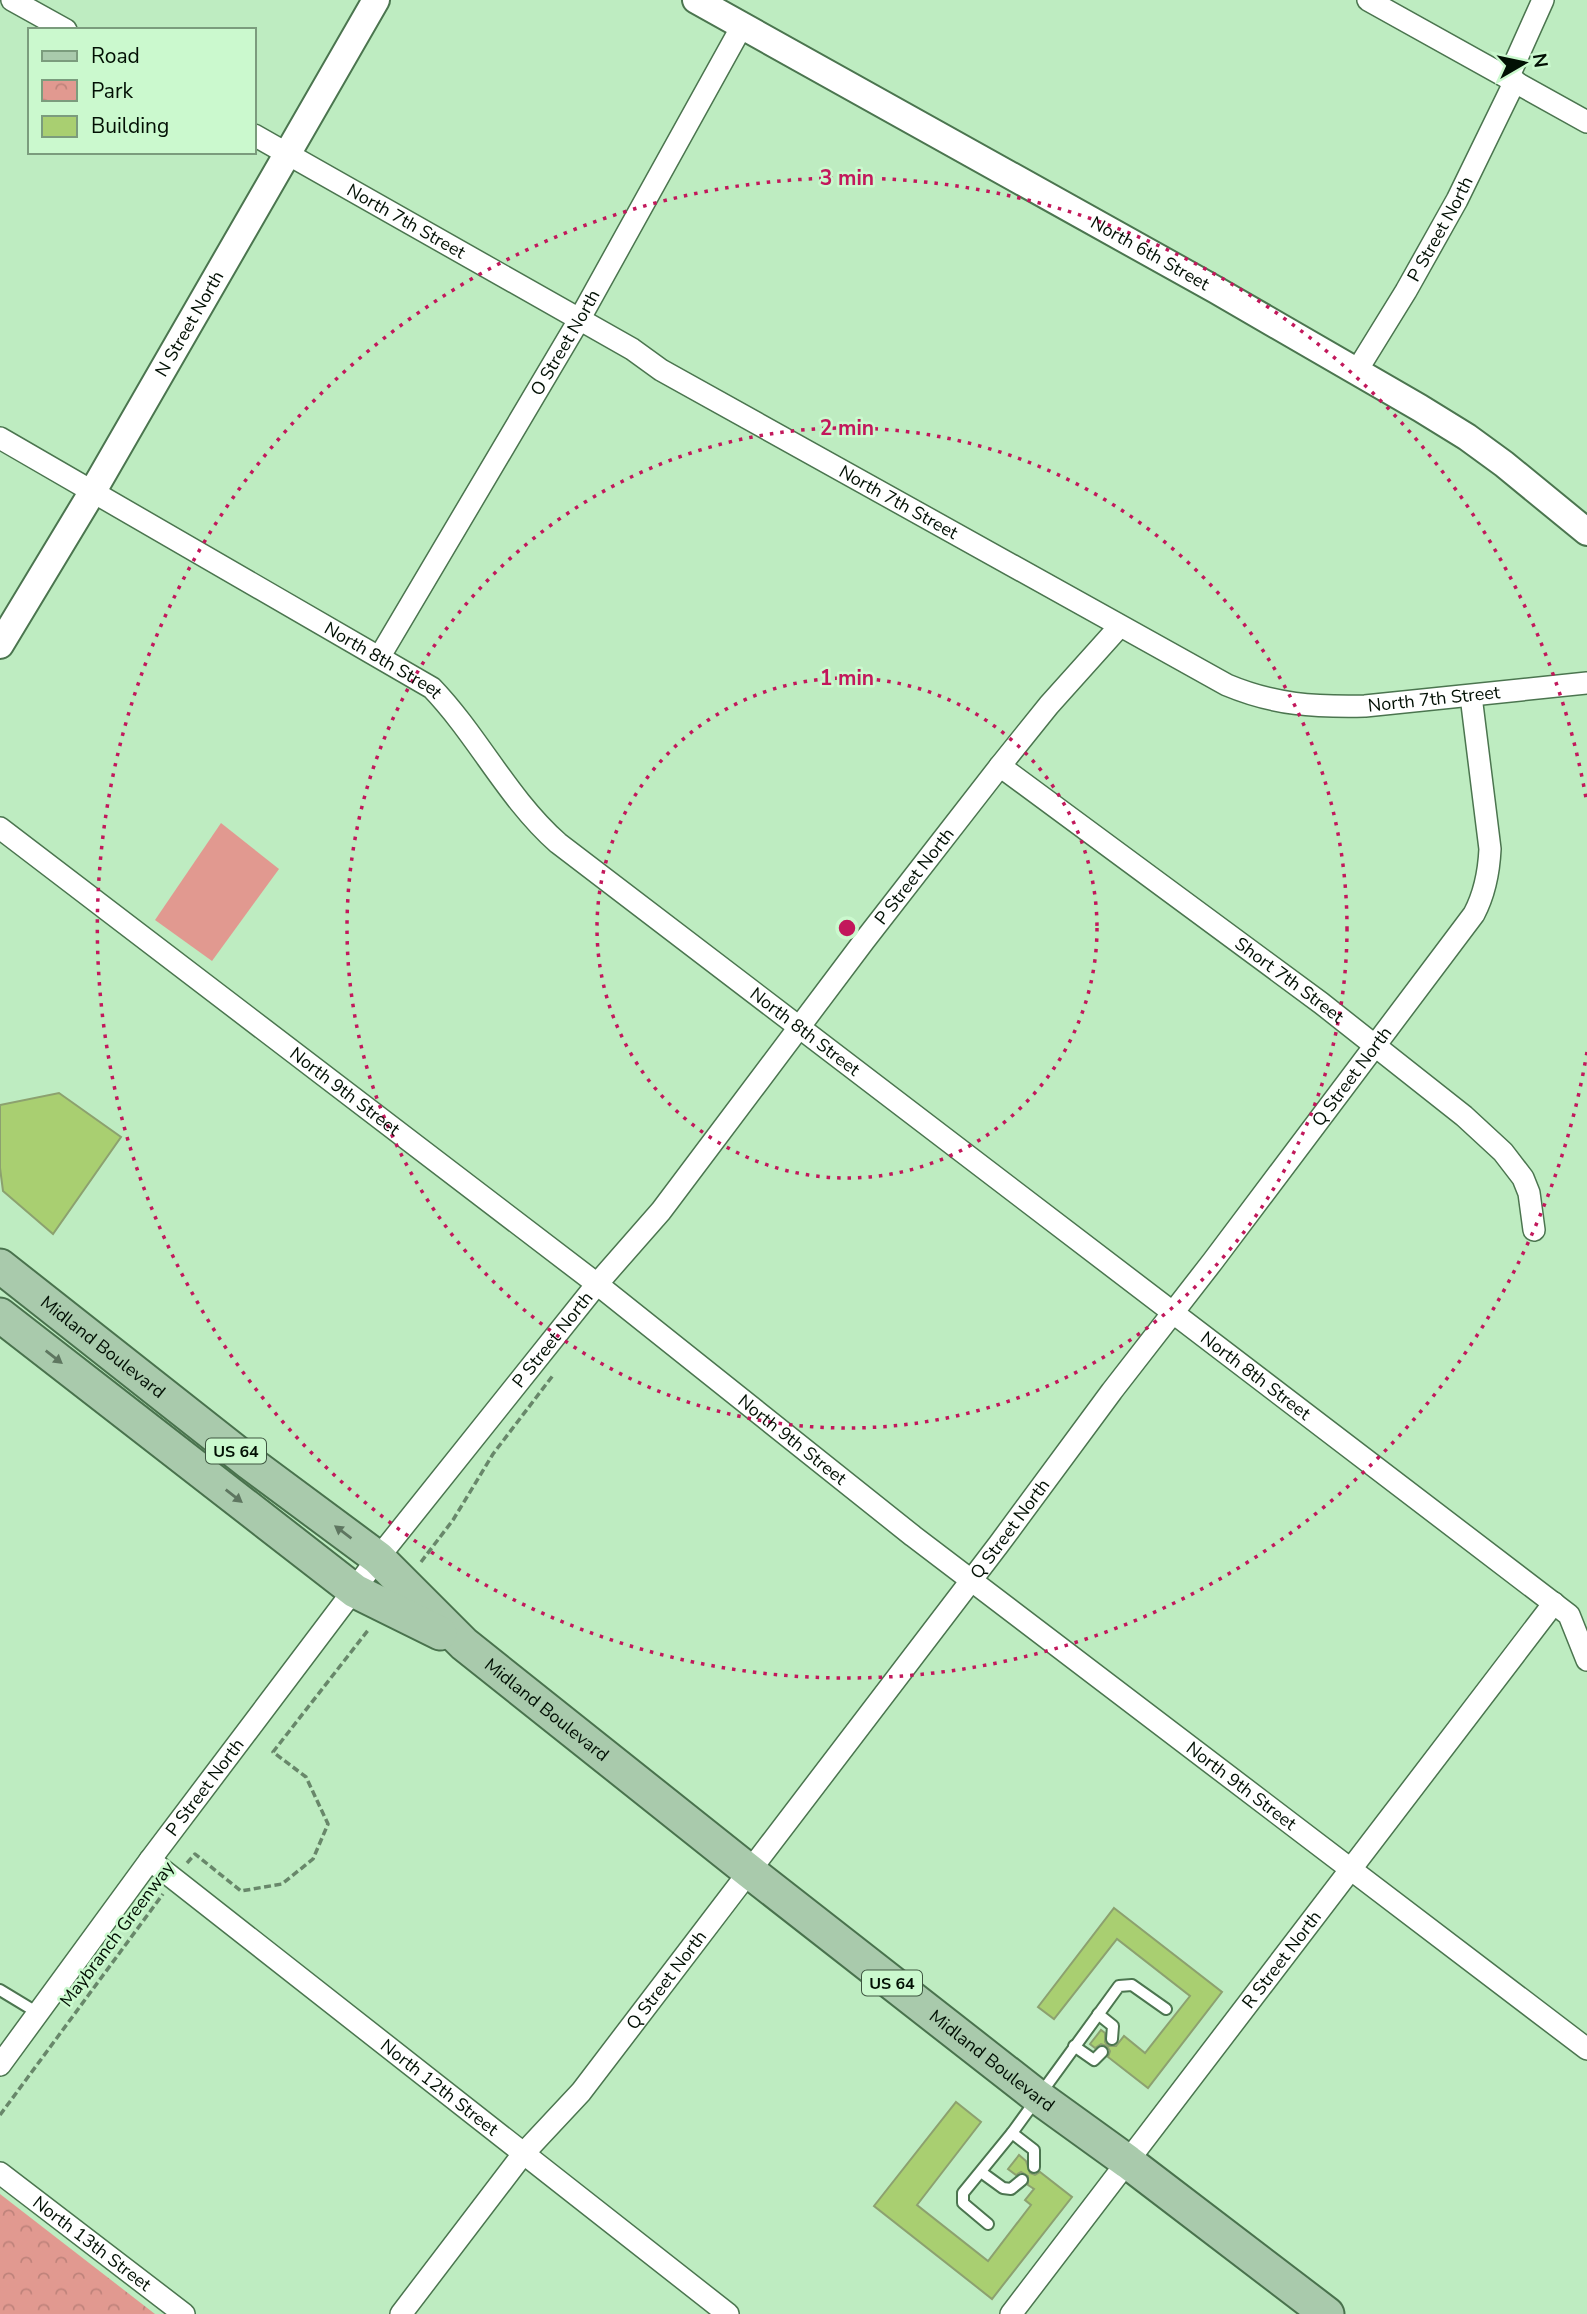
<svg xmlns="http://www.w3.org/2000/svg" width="1587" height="2314" font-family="'Nunito Sans',sans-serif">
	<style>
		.park { fill: url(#park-crowns) }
		.pitch { fill: #e19990 }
		.building { fill: #a9cf71; stroke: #8ca16f; stroke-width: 2 }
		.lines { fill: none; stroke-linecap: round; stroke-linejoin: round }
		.service-casing { stroke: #4b754f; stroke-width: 14 }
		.minor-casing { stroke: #4b754f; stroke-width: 24 }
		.tertiary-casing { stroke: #4b754f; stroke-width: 30 }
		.primary-casing { stroke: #49724d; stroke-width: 37 }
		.path { stroke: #68876a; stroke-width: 3.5; stroke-dasharray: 7 3.5; stroke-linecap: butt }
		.service { stroke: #fff; stroke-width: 10 }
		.minor { stroke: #fff; stroke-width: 21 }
		.tertiary { stroke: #fff; stroke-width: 26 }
		.primary { stroke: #a9caac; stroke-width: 33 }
		.oneway { fill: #5e7660 }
		.ring { fill: none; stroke: #c2185b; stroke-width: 3.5; stroke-dasharray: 3.5 7 }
		.labels { text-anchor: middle; stroke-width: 5; stroke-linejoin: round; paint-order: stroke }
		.shield { fill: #cbf9ce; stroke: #3e5641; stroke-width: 2 }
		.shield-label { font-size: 16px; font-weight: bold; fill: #021004 }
		.street-label { font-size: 18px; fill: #021004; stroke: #cbf9ce }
		.centre { fill: #c2185b; stroke: #cbf9ce; stroke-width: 3.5 }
		.ring-label { font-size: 21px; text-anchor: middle; font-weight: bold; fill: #c2185b; stroke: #cbf9ce; stroke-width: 5; stroke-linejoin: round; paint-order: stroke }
	</style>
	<defs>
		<pattern id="park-crowns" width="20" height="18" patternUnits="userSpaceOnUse" patternTransform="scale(1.75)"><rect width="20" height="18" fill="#e19990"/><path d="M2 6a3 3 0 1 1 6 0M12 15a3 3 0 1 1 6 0" fill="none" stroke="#bf837b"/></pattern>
	</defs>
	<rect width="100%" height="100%" fill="#beecc1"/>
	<!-- park -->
	<path class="park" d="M0 2194 155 2314H0Z"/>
	<!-- pitch -->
	<path class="pitch" d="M221 823 279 869 212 961 155 920Z"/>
	<!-- building -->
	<g class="building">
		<path d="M59 1093 121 1137 53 1234 3 1191 0 1168V1105Z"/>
		<path d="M1114 1908 1222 1992 1148 2088 1108 2057 1110 2051 1107 2046 1101 2044 1095 2048 1090 2044 1101 2030 1105 2033V2042L1108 2046H1116L1124 2036 1145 2053 1190 1996 1117 1939 1054 2019 1038 2007Z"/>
		<path d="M956 2102 981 2122 917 2205 988 2261 1031 2205 1025 2200 1034 2189 1028 2185V2176L1021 2172 1016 2175 1008 2169 1019 2155 1026 2161 1030 2173 1035 2175 1040 2172 1072 2197 992 2299 874 2206Z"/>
	</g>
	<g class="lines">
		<defs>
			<g id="service">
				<path d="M0 1990 38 2013"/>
				<path d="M1098 2014 1113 2026 1112 2039"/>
				<path d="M1074 2046 1094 2060 1102 2052"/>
				<path d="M1012 2133 1034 2150V2167"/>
				<path d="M981 2172 1003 2188 1011 2189 1022 2180"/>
				<path d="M988 2224 963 2203V2193L1012 2133 1119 1986 1132 1985 1166 2009"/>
			</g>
			<g id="minor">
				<path d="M12 0 66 30"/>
				<path d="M1368 0 1587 122"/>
				<path d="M1508 78 1543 0"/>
				<path id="s1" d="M254 135 632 349 661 370 1227 685C1275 705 1314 707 1365 706L1587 683"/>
				<path id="s2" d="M1356 372 1406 291 1457 200 1515 81"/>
				<path id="s3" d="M0 438 432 688C478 736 508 799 558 843L1569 1615 1587 1660"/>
				<path id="s4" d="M380 656 579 320 742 26"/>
				<path id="s5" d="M1000 766 1321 1003 1464 1116 1503 1152 1523 1178 1529 1193 1534 1230"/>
				<path id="s6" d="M0 828 597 1284 913 1536 1587 2049"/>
				<path id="s7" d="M150 1860 728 2314"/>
				<path id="s8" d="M0 2065 150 1860 378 1558 597 1284 661 1211 864 941 1000 766 1049 705 1119 627"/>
				<path id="s9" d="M0 2173 184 2314"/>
				<path id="s10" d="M401 2314 523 2154 581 2092 999 1544 1112 1391 1213 1261 1474 914C1484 895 1489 870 1490 849L1471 696"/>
				<path id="s11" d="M1011 2314 1554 1603"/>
			</g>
			<g id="tertiary">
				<path id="s12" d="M696 0 1216 290 1420 408 1467 437 1504 464 1587 532"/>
				<path id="s13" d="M0 645 93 491 376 0"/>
			</g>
			<g id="primary">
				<path id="s14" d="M0 1266 250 1463 378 1558 464 1644 749 1871 1038 2097 1128 2162 1327 2314"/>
				<path d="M0 1315 355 1591 440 1633"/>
			</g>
		</defs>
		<!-- service casing -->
		<use href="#service" class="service-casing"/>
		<!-- minor casing -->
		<use href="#minor" class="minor-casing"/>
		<!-- tertiary casing -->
		<use href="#tertiary" class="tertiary-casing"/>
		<!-- primary casing -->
		<use href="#primary" class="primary-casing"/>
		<!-- path -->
		<g class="path">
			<path d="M110 30V29"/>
			<path d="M421 1562 453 1520 493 1454 554 1374"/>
			<path d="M187 1863 195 1854 241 1891 282 1884 313 1859 328 1824 306 1777 273 1752 369 1629"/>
			<path d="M0 2115 163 1894"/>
		</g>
		<!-- service -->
		<use href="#service" class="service"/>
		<!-- minor -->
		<use href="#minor" class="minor"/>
		<!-- tertiary -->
		<use href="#tertiary" class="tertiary"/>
		<!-- primary -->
		<use href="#primary" class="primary"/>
	</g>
	<!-- one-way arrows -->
	<defs><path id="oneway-solid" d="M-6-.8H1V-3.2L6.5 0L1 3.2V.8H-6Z" transform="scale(1.75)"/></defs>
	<g class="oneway">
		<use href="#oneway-solid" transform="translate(54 1357) rotate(38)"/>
		<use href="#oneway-solid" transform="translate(234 1496) rotate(38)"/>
		<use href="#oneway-solid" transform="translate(343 1532) rotate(-143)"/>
	</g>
	<!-- distance rings -->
	<g class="ring">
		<circle cx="847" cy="928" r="250"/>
		<circle cx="847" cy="928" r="500"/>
		<path d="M1587 1052A750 750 0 1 1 1587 804"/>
	</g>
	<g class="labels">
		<!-- shield labels -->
		<g class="shield">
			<rect x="206" y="1438.5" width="60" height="25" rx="5"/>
			<rect x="862" y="1970.5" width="60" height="25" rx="5"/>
		</g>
		<g class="shield-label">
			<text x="236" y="1457">US 64</text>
			<text x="892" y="1989">US 64</text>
		</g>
		<!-- street labels -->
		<g class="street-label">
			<text dy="6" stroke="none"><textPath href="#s1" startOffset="175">North 7th Street</textPath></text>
			<text dy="6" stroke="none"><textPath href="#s2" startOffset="166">P Street North</textPath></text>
			<text dy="6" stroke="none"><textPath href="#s12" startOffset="520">North 6th Street</textPath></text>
			<text dy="6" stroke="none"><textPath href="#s13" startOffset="373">N Street North</textPath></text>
			<text dy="6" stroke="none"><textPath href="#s4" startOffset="364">O Street North</textPath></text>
			<text dy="6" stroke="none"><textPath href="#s1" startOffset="742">North 7th Street</textPath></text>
			<text dy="6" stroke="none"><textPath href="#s3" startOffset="443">North 8th Street</textPath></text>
			<text dy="6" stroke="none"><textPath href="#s1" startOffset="1328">North 7th Street</textPath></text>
			<text dy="6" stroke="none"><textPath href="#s8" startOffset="1500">P Street North</textPath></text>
			<text dy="6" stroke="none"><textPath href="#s5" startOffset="360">Short 7th Street</textPath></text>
			<text dy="6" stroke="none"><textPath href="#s3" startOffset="1010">North 8th Street</textPath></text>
			<text dy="6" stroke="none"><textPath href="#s10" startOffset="1561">Q Street North</textPath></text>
			<text dy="6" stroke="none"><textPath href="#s6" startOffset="434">North 9th Street</textPath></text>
			<text dy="6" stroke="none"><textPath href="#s8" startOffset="912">P Street North</textPath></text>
			<text dy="6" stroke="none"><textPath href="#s14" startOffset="131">Midland Boulevard</textPath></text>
			<text dy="6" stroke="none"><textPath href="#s3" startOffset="1577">North 8th Street</textPath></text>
			<text dy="6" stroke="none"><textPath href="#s6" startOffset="1001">North 9th Street</textPath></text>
			<text dy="6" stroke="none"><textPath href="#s10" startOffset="994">Q Street North</textPath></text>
			<text dy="6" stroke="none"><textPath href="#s14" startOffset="705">Midland Boulevard</textPath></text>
			<text dy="6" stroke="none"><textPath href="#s6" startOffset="1568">North 9th Street</textPath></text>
			<text dy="6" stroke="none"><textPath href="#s8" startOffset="345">P Street North</textPath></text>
			<text transform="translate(117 1934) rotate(-53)" y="6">Maybranch Greenway</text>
			<text dy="6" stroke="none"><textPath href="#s11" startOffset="446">R Street North</textPath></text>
			<text dy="6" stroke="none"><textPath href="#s10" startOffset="427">Q Street North</textPath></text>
			<text dy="6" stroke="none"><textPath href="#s14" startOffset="1272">Midland Boulevard</textPath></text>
			<text dy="6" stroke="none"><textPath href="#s7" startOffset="368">North 12th Street</textPath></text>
			<text dy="6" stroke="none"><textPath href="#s9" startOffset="116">North 13th Street</textPath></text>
		</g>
	</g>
	<circle cx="847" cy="928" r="10" class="centre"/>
	<g class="ring-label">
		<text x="847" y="185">3 min</text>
		<text x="847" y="435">2 min</text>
		<text x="847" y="685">1 min</text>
	</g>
	<!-- legend -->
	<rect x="28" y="28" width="228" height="126" fill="#cbf9ce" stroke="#7b9c7d" stroke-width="2"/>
	<rect x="42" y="51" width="35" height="10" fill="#a9caac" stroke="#7b9c7d" stroke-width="2"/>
	<text x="91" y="63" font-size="21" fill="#021004">Road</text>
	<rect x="42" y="80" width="35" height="21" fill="url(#park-crowns)" stroke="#7b9c7d" stroke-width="2"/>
	<text x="91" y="98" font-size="21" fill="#021004">Park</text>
	<rect x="42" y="116" width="35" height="21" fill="#a9cf71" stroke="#7b9c7d" stroke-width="2"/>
	<text x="91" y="133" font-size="21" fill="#021004">Building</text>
	<!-- north arrow -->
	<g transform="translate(1524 63) rotate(81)" stroke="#cbf9ce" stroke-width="5" paint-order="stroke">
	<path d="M0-5L12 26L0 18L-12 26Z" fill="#021004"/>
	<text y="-10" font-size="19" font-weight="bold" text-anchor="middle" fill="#021004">N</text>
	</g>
</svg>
